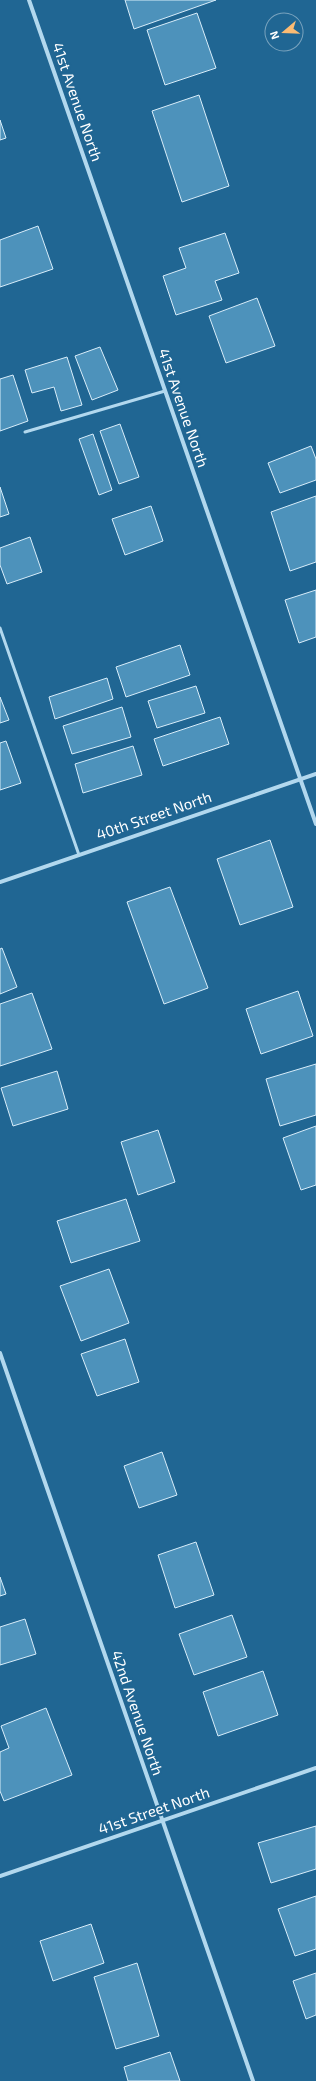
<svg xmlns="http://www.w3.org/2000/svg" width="316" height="2081" font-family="'Exo 2',sans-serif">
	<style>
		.building { fill: #4d92bb; stroke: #d8edfa }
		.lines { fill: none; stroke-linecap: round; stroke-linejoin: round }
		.service { stroke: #b2d8ee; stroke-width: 3 }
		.minor { stroke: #b2d8ee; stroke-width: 4 }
		.labels { text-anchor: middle; stroke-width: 4; stroke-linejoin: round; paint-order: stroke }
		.street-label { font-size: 15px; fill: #fff; stroke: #206693 }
	</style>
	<rect width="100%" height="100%" fill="#206693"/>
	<!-- building -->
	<g class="building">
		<path d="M125 0H216L134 29Z"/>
		<path d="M197 13 216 68 165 85 147 30Z"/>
		<path d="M199 95 229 186 182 202 152 111Z"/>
		<path d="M0 120 6 138 0 140Z"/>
		<path d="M38 226 53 269 0 287V240Z"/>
		<path d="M225 233 239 273 215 281 222 300 176 315 163 276 186 268 179 248Z"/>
		<path d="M257 298 275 346 226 363 209 316Z"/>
		<path d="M100 347 118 390 92 400 75 356Z"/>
		<path d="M67 357 82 405 61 411 54 387 32 393 25 370Z"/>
		<path d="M13 375 28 421 0 431V379Z"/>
		<path d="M120 424 139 477 119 484 100 431Z"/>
		<path d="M93 434 112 490 99 495 79 439Z"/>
		<path d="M311 446 316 459V480L280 493 268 463Z"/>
		<path d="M0 487 9 514 0 517Z"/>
		<path d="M316 496V562L290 571 271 512Z"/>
		<path d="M151 506 163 541 125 555 112 519Z"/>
		<path d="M30 537 42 572 7 584 0 565V548Z"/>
		<path d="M316 590V637L299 643 285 600Z"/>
		<path d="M180 645 190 675 126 697 116 667Z"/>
		<path d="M107 678 113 699 55 719 49 697Z"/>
		<path d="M196 686 205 713 157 728 148 701Z"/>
		<path d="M0 697 9 720 0 723Z"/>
		<path d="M122 707 131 737 72 754 63 726Z"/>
		<path d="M220 717 229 744 163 766 154 739Z"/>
		<path d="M6 741 21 783 0 790V743Z"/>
		<path d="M133 746 142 775 83 793 75 764Z"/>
		<path d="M270 840 293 907 240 925 217 859Z"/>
		<path d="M170 887 208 988 164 1004 127 902Z"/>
		<path d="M2 948 17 987 0 994V949Z"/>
		<path d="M298 991 313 1036 261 1054 246 1009Z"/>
		<path d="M32 993 52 1049 0 1066V1004Z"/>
		<path d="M316 1064V1115L280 1126 266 1079Z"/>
		<path d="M57 1071 68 1109 13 1126 1 1088Z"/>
		<path d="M316 1126V1185L301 1190 283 1138Z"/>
		<path d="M158 1130 175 1182 138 1195 121 1142Z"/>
		<path d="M126 1199 140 1241 71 1263 57 1221Z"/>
		<path d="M109 1269 129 1323 81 1341 60 1286Z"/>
		<path d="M125 1339 139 1382 97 1396 81 1354Z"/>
		<path d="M162 1452 177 1495 139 1508 124 1466Z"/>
		<path d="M196 1542 214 1595 175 1608 158 1555Z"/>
		<path d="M0 1577 6 1594 0 1596Z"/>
		<path d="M232 1615 247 1657 194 1675 179 1634Z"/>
		<path d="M25 1619 36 1654 0 1665V1627Z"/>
		<path d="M263 1671 278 1715 218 1736 203 1692Z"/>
		<path d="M46 1708 72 1775 4 1801 0 1791V1752L9 1748 1 1726Z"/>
		<path d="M316 1826V1869L271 1883 258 1843Z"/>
		<path d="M316 1896V1949L295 1956 278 1909Z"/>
		<path d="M91 1924 104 1963 53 1981 40 1941Z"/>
		<path d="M137 1963 159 2036 116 2049 94 1977Z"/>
		<path d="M316 1973V2015L306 2019 293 1981Z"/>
		<path d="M170 2052 180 2081H128L124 2067Z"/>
	</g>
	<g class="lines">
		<!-- service -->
		<g class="service">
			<path d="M25 432 165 391"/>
			<path d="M0 628 79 855"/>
		</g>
		<!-- minor -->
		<g class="minor">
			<path d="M29 0 316 824"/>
			<path d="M0 882 316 774"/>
			<path d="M0 1353 253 2081"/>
			<path d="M0 1876 316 1768"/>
		</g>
	</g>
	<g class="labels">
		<!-- street labels -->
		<g class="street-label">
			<text transform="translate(77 102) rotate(71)" y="5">41st Avenue North</text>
			<text transform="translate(183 408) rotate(71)" y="5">41st Avenue North</text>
			<text transform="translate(154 816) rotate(-19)" y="5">40th Street North</text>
			<text transform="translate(137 1713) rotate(71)" y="5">42nd Avenue North</text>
			<text transform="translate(154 1811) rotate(-19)" y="5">41st Street North</text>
		</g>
	</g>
	<!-- north arrow -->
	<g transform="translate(284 32) rotate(251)"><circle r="19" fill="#206693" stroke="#79a3be"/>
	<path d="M0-3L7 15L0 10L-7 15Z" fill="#fbbb73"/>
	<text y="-6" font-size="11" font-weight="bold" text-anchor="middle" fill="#ffffff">N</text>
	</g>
</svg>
